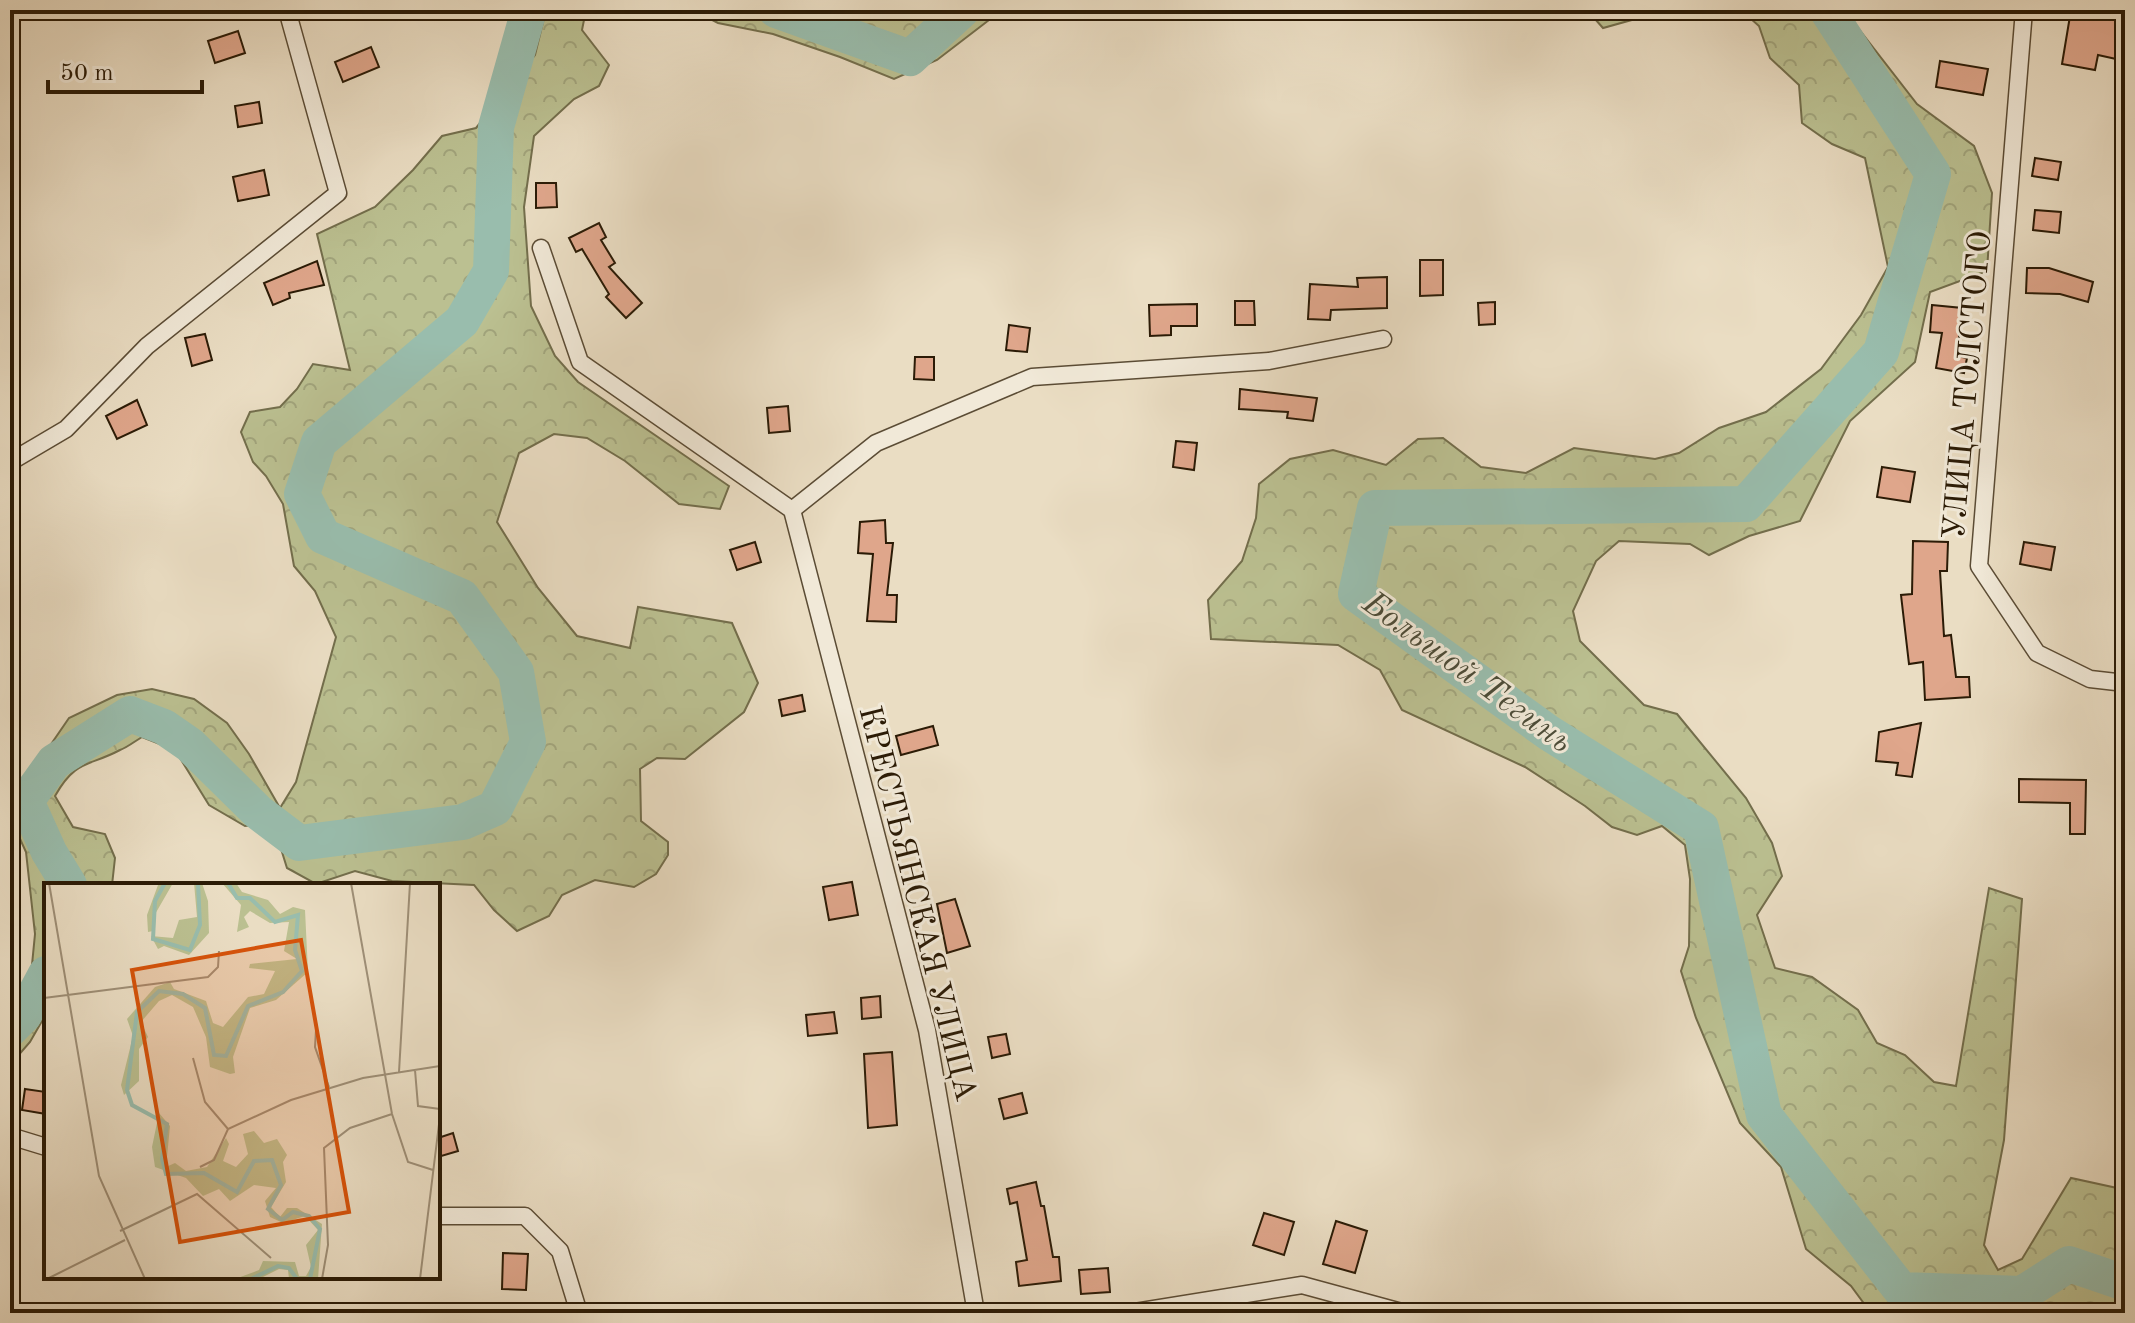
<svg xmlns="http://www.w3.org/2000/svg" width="2135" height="1323" font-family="'Old Standard TT',serif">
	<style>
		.forest { fill: url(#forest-crowns); stroke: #736e4c; stroke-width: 2 }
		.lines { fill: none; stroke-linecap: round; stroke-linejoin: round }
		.river { stroke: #99bdad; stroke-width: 36 }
		.building { fill: #dfa68b; stroke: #2b1b06; stroke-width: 2 }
		.street-casing { stroke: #5b4c35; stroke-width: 19 }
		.street { stroke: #f1e9d8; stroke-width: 16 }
		.labels { text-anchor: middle; stroke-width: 6; stroke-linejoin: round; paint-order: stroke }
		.street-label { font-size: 32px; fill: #2b1b06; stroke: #f1e9d8 }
		.water-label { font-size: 34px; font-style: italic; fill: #4c4c38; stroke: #f1e9d8 }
		.inset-river { fill: none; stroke: #99bdad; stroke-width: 4 }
		.inset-road { fill: none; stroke: #9e8f77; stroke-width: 2 }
		.view { fill: #d5530b; fill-opacity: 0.15; stroke: #d5530b; stroke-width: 4 }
		.inset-edge { fill: none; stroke: #2b1b06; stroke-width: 4 }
	</style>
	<defs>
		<pattern id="forest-crowns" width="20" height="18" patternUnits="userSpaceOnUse" patternTransform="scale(2)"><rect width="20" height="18" fill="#bbc091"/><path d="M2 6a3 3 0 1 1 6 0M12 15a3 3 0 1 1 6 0" fill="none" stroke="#a1a47c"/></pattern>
	</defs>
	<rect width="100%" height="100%" fill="#eaddc3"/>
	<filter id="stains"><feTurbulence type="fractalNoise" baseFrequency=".0025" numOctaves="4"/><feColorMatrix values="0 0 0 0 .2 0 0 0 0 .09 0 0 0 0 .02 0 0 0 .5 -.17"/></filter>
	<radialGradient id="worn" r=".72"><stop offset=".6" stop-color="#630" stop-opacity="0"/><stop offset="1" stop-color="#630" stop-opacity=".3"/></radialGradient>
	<!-- forest -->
	<g class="forest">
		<path d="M546 10H586L582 30 609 65 599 86 574 99 534 136 524 207 531 306 555 356 578 382 729 486 720 509 679 504 625 461 587 438 554 434 519 453 497 522 538 588 577 636 630 648 638 607 732 623 758 683 744 712 685 759 657 758 640 769 641 821 668 842V855L656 874 634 887 595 880 562 895 549 916 517 931 494 910 474 885 392 881 355 871 316 884 287 868 273 823 245 826 209 805 175 750 142 737C135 741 128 747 120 750 88 767 76 759 55 796L73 827 105 834 115 858 112 885H46V1014L30 1042 10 1065V1008L30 985 35 934 26 852 10 817V804L69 718 117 695 152 689 194 699 227 723 249 754 280 808 296 782 336 637 315 591 294 566 283 504 266 476 253 462 241 432 250 412 280 407 297 389 313 364 350 370 317 234 375 207 413 170 442 136 476 128 535 55Z"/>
		<path d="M693 10H1002L937 60 894 79 840 57 773 34 718 23Z"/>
		<path d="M1587 10H1658L1653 14 1603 28Z"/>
		<path d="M1741 10H1844L1917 104 1974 146 1992 193 1987 271 1930 292 1915 362 1850 421 1800 521 1749 536 1709 555 1690 544 1619 541 1596 561 1573 611 1580 641 1644 705 1677 714 1746 798 1772 843 1782 876 1757 915 1775 968 1812 977 1858 1010 1877 1043 1905 1055 1934 1082 1956 1086 1989 888 2022 899 2004 1140 1984 1245 1998 1270 2022 1259 2071 1178 2117 1188 2125 1192V1313H1871L1851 1286 1806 1249 1781 1167 1740 1123 1696 1018 1681 971 1689 946 1690 879 1685 845 1662 826 1637 835 1612 827 1585 806 1525 767 1402 710 1380 670 1338 645 1211 639 1208 600 1242 561 1256 518 1259 484 1290 459 1333 450 1386 465 1418 439 1443 438 1481 467 1526 473 1574 448 1655 459 1679 453 1719 428 1766 412 1821 369 1861 315 1888 267 1865 158 1832 144 1802 123 1799 85 1770 58 1759 26Z"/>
	</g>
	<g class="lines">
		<!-- river -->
		<g class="river">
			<path d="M776 10 910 58 962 10"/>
			<path d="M1827 10 1933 174 1881 352 1746 504 1375 508 1356 594 1549 733 1701 828 1764 1115 1901 1290 2022 1294 2069 1264 2125 1283"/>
			<path d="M69 885 49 852 26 801 54 762 130 714 164 727 190 745 258 812 299 843 463 822 495 808 528 742 516 672 462 597 323 536 302 494 319 442 462 321 491 271 496 127 529 10"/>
			<path d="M10 1029 24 1015 46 974"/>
		</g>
	</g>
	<!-- building -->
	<g class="building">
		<path d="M2071 10 2125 18V61L2098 55 2095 70 2062 64Z"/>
		<path d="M238 31 245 53 215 63 208 41Z"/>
		<path d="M371 47 379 67 343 82 335 62Z"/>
		<path d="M1940 61 1988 69 1983 95 1936 87Z"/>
		<path d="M259 102 262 123 238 127 235 106Z"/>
		<path d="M2035 158 2061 162 2058 180 2032 176Z"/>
		<path d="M264 170 269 195 238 201 233 177Z"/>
		<path d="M536 183H556L557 207 536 208Z"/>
		<path d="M2035 210 2061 212 2059 233 2033 230Z"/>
		<path d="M599 223 606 237 601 240 615 263 609 267 642 303 626 318 606 297 609 294 582 249 576 252 569 238Z"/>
		<path d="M1420 260H1443V295L1420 296Z"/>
		<path d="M317 261 324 285 289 293 290 298 273 305 264 283Z"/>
		<path d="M2027 268H2049L2093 282 2088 302 2060 294 2026 293Z"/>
		<path d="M1387 277V308L1331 310 1330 320 1308 319 1310 284 1358 287 1357 278Z"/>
		<path d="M1235 301H1254L1255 325H1235Z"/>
		<path d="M1495 302V324L1479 325 1478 303Z"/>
		<path d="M1197 304V326H1171V335L1150 336 1149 305Z"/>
		<path d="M1932 305 1962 308 1957 356 1967 358 1964 373 1936 368 1942 333 1930 332Z"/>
		<path d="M1009 325 1030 328 1027 352 1006 350Z"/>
		<path d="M205 334 212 360 192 366 185 338Z"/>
		<path d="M915 357H934V380L914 379Z"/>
		<path d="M1240 389 1317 398 1313 421 1287 418 1288 412 1239 409Z"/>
		<path d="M137 400 147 425 117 439 106 416Z"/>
		<path d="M788 406 790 431 769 433 767 408Z"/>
		<path d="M1176 441 1197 443 1194 470 1173 467Z"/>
		<path d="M1882 467 1915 472 1910 502 1877 497Z"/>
		<path d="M885 520 886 543H893L887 595H897L896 622 867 621 873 554 858 553 860 522Z"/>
		<path d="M1913 541 1948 542 1947 571H1940L1944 636 1951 635 1956 677H1969L1970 697 1925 700 1923 662 1909 664 1901 595 1912 594Z"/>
		<path d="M755 542 761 562 737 570 730 550Z"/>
		<path d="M2024 542 2055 547 2051 570 2020 564Z"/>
		<path d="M802 695 805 711 782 716 779 700Z"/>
		<path d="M1921 723 1912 777 1896 775 1898 763 1876 761 1879 732Z"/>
		<path d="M933 726 938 745 901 755 896 736Z"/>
		<path d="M2019 779 2086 780 2085 834H2070V803L2019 802Z"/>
		<path d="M852 882 858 915 829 920 823 887Z"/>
		<path d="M955 899 970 946 947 953 937 904Z"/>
		<path d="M880 996 881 1017 862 1019 861 998Z"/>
		<path d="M834 1012 837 1033 808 1036 806 1015Z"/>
		<path d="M1006 1034 1010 1054 992 1058 988 1037Z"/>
		<path d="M892 1052 897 1125 868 1128 864 1054Z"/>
		<path d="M25 1089 46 1092V1114L22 1110Z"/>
		<path d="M1022 1093 1027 1113 1004 1119 999 1099Z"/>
		<path d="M453 1133 458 1151 438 1157V1138Z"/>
		<path d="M1036 1182 1041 1206H1044L1053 1257H1059L1061 1281 1019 1286 1016 1262 1027 1260 1017 1202 1010 1204 1007 1189Z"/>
		<path d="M1264 1213 1294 1222 1284 1255 1253 1245Z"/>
		<path d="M1336 1221 1367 1231 1355 1273 1323 1264Z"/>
		<path d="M503 1253 528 1254 526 1290 502 1289Z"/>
		<path d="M1108 1268 1110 1292 1081 1294 1079 1270Z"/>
	</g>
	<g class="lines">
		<defs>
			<g id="street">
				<path d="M2024 10 1979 566 2037 653 2090 679 2125 683"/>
				<path d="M541 248 580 362 792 510 927 1030 976 1313"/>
				<path d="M10 462 66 429 147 346 338 193 287 10"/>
				<path d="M792 510 876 443 1032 377 1269 361 1383 339"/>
				<path d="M10 1136 46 1147"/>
				<path d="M438 1216H525L560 1251 579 1313"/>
				<path d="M1129 1313 1302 1285 1405 1313"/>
			</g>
		</defs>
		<!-- street casing -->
		<use href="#street" class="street-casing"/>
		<!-- street -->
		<use href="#street" class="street"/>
	</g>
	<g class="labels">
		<!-- street labels -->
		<g class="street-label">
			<text transform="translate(1966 385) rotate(-85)" y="11">УЛИЦА ТОЛСТОГО</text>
			<text transform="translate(919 903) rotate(76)" y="11">КРЕСТЬЯНСКАЯ УЛИЦА</text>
		</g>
		<!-- water labels -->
		<g class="water-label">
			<text transform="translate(1469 671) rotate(36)" y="12">Большой Тегинь</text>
		</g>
	</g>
	<!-- overview -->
	<g transform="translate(44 883)">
		<rect width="396" height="396" fill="#eaddc3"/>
		<path d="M129 0 110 33 109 48 104 49 103 32 114 2ZM150 0H158L164 18 165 50 145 72 120 63 114 66 107 53 129 55 135 37 153 34ZM178 0H192L198 9 224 17 236 31 249 24 261 27 264 89 232 117 206 125 189 174 191 190 186 191 166 184 162 154 149 124 128 112 115 118 97 139 104 154 95 166V198L80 212 77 202 89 153 83 136 111 104 126 99 130 106 162 118 169 140 179 144 204 114 220 111 231 88 205 85 206 81 253 76 240 68 245 39 226 40 206 28 200 34 205 44 193 49 197 22ZM115 230 126 243 122 284 131 280 142 288 163 284 182 255 185 261 179 278 192 284 204 271 199 251 210 248 220 260 233 256 243 272 239 279 242 299 227 324 236 334 243 325H253L278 341 274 396H245L244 387 235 386 215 396H191L215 387 219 378 251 379 255 393H262L267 384 262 362 274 347 261 333 239 340 226 334 221 318 232 305 210 302 186 318 175 306 159 313 142 295 111 284 108 264Z" fill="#bbc091"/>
		<path class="inset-river" d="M121 0 111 18 109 56 146 67 156 42 154 0M184 0 193 15H206L231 39 254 32 251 67 258 88 239 109 204 123 182 173 170 172 161 125 139 111 115 108 93 129 83 207 88 222 123 241 118 276 122 291 160 290 193 309 210 278 228 277 237 302 224 326 238 337 249 329 265 333 276 346 266 396M207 396 234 383 245 385 253 396"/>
		<path class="inset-road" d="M5 0 55 293 101 396M307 0 348 231 364 279 389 287M0 115 164 94 174 84 175 68M272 147 271 164 285 204M149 175 161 219 184 246M371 187 374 223 396 226M355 189 366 0M156 284 170 277 184 246 247 217 319 195 396 183M76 348 153 311 227 375M3 396 81 357M278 396 284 362 280 265 306 245 348 231M376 396 396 233"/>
		<path class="view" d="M257 57 305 329 136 359 88 87Z"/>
		<rect width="396" height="396" class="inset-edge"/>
	</g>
	<!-- margin -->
	<rect width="2135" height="1323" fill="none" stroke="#eaddc3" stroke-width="40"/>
	<rect x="12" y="12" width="2111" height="1299" fill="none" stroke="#2b1b06" stroke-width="4"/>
	<rect x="20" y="20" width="2095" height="1283" fill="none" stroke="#2b1b06" stroke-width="2"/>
	<!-- scale -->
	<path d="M48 80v12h154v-12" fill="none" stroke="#2b1b06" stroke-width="4"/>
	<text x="60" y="80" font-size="24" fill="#2b1b06" stroke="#f1e9d8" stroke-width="6" paint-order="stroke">50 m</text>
	<rect width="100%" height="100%" filter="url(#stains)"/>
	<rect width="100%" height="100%" fill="url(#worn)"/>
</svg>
